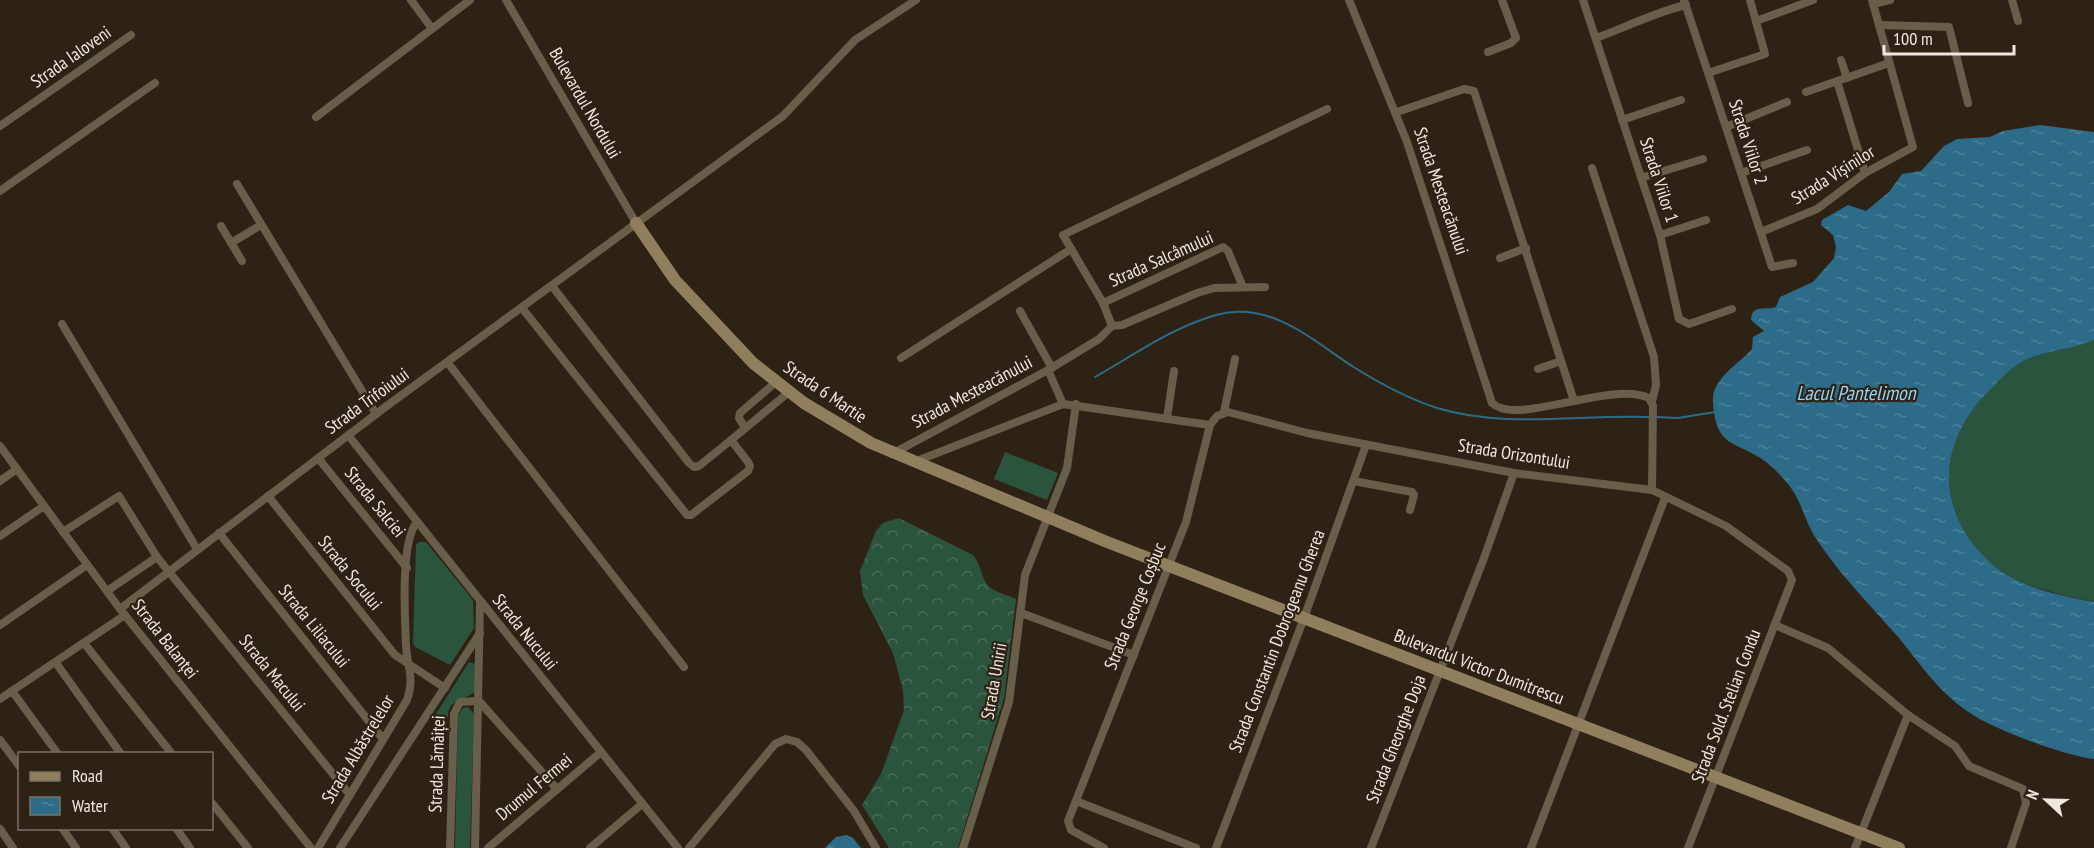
<svg xmlns="http://www.w3.org/2000/svg" width="2094" height="848" font-family="'PT Sans Narrow',sans-serif">
	<style>
		.grass { fill: #2b543e }
		.forest { fill: url(#forest-crowns) }
		.water { fill: url(#water-ripples) }
		.lines { fill: none; stroke-linecap: round; stroke-linejoin: round }
		.stream { stroke: #2d6c89; stroke-width: 2 }
		.street { stroke: #695e49; stroke-width: 8 }
		.secondary { stroke: #907f5c; stroke-width: 12 }
		.labels { text-anchor: middle; stroke-width: 4.5; stroke-linejoin: round; paint-order: stroke }
		.street-label { font-size: 18px; fill: #efe7df; stroke: #2e2215 }
		.water-label { font-size: 20px; font-style: italic; fill: #8ed5f9; stroke: #2e2215 }
	</style>
	<defs>
		<pattern id="forest-crowns" width="20" height="18" patternUnits="userSpaceOnUse" patternTransform="scale(1.5)"><rect width="20" height="18" fill="#2b543e"/><path d="M2 6a3 3 0 1 1 6 0M12 15a3 3 0 1 1 6 0" fill="none" stroke="#4a6d59"/></pattern>
		<pattern id="water-ripples" width="26" height="14" patternUnits="userSpaceOnUse" patternTransform="scale(1.5)"><rect width="26" height="14" fill="#2d6c89"/><path d="M2 4q2-2 4 0t4 0M15 11q2-2 4 0t4 0" fill="none" stroke="#4c8199"/></pattern>
	</defs>
	<rect width="100%" height="100%" fill="#2e2215"/>
	<!-- grass -->
	<g class="grass">
		<path d="M2094 340V602C2061 595 2019 587 1992 564 1934 512 1936 443 1990 390 1999 381 2007 371 2017 365 2041 349 2068 352 2094 340Z"/>
		<path d="M1005 452 1058 473 1047 500 994 479Z"/>
		<path d="M419 542H426L473 600 474 628 450 665 415 647 413 643 416 545Z"/>
		<path d="M469 662 475 664V691C465 702 448 697 448 717H434Z"/>
		<path d="M468 707 474 714 470 848H455L458 716 463 708Z"/>
	</g>
	<!-- forest -->
	<path class="forest" d="M899 518 973 555C982 565 981 582 992 589 1000 594 1009 595 1016 599L1004 698 958 848H889L862 805 881 774 904 710 903 690 893 653 863 595 860 571 876 531 883 523Z"/>
	<!-- water -->
	<g class="water">
		<path d="M2040 125 2094 132V340C2068 352 2041 349 2017 365 2007 371 1999 381 1990 390 1936 443 1934 512 1992 564 2018 587 2061 596 2094 602V759C2063 755 1992 729 1967 711 1939 692 1920 664 1899 638 1870 605 1839 574 1815 537 1805 521 1802 503 1791 488 1784 478 1772 466 1762 459 1733 440 1716 447 1713 402 1711 379 1739 364 1752 349L1753 337 1764 331 1751 320C1752 303 1766 311 1776 307L1780 297 1813 282 1834 258 1836 247 1833 235 1821 225 1822 220 1848 205 1866 211 1889 192 1902 174 1921 171 1944 146 1957 139 1990 137 2003 131Z"/>
		<path d="M846 835 853 838 861 848H825L836 837Z"/>
	</g>
	<g class="lines">
		<!-- stream -->
		<g class="stream">
			<path d="M1095 377C1134 355 1173 327 1216 315 1269 300 1311 339 1352 366 1379 383 1406 398 1437 408 1507 429 1579 414 1650 417"/>
			<path d="M1656 417 1678 418 1715 412"/>
		</g>
		<!-- street -->
		<g class="street">
			<path d="M411 0 430 26"/>
			<path d="M506 0 636 223"/>
			<path d="M1349 0 1407 142 1492 403C1516 427 1611 380 1649 398L1653 406 1652 490"/>
			<path d="M1583 0 1660 235 1679 319 1689 324 1732 309"/>
			<path d="M1684 0 1772 267 1793 263"/>
			<path d="M2012 0 2018 21"/>
			<path d="M1873 4 1890 0"/>
			<path d="M1756 21 1813 0"/>
			<path d="M1879 25 1949 27 1968 103"/>
			<path d="M1596 38C1624 28 1658 11 1686 5"/>
			<path d="M1488 52 1511 43 1516 38 1502 0"/>
			<path d="M1841 60 1847 78"/>
			<path d="M1708 73 1765 54 1750 0"/>
			<path d="M1837 81 1865 173"/>
			<path d="M1806 92 1889 63"/>
			<path d="M1397 112 1464 89 1474 91 1574 401"/>
			<path d="M316 117 470 0"/>
			<path d="M1622 120 1681 100"/>
			<path d="M0 126 131 35"/>
			<path d="M1726 127 1787 102"/>
			<path d="M1592 168 1654 357 1656 385 1652 401"/>
			<path d="M1741 173 1807 150"/>
			<path d="M1641 178 1703 159"/>
			<path d="M237 184 376 414"/>
			<path d="M0 191 155 83"/>
			<path d="M221 226 242 261"/>
			<path d="M1761 232 1817 209 1865 173 1913 147 1872 0"/>
			<path d="M1660 235 1706 220"/>
			<path d="M231 243 261 225"/>
			<path d="M1500 258 1526 248"/>
			<path d="M1103 303 1223 247 1228 251 1243 287"/>
			<path d="M522 308 687 515H691L748 471 750 466 748 462 731 440 699 466 694 467 689 463 552 286"/>
			<path d="M1020 311 1052 368"/>
			<path d="M62 324 197 549"/>
			<path d="M1112 326 1103 303 1063 235 1327 109"/>
			<path d="M901 358 1071 249"/>
			<path d="M448 363 684 667"/>
			<path d="M1538 369 1561 361"/>
			<path d="M1048 370 1063 404"/>
			<path d="M1224 412 1235 359"/>
			<path d="M1167 418 1174 371"/>
			<path d="M745 428 739 418 740 413 776 382"/>
			<path d="M348 435 678 848"/>
			<path d="M731 440 789 392"/>
			<path d="M0 446 120 609 311 848"/>
			<path d="M892 454 1048 370 1099 339 1112 326 1122 325 1197 293 1214 288 1265 287"/>
			<path d="M318 458 407 568"/>
			<path d="M914 462 1063 404 1210 425"/>
			<path d="M0 481 17 469"/>
			<path d="M1354 481 1412 492 1414 495 1410 510"/>
			<path d="M268 496 395 655 445 688"/>
			<path d="M63 532 119 496 157 557 350 795"/>
			<path d="M219 533 383 739"/>
			<path d="M0 536 44 506"/>
			<path d="M107 591 157 557"/>
			<path d="M120 609 384 408 783 116 855 40 916 0"/>
			<path d="M1021 613 1134 655"/>
			<path d="M0 625 87 565"/>
			<path d="M1775 625 1828 648 1908 715 1955 746 1969 766 2023 789 2026 803 2011 848"/>
			<path d="M84 643 172 754"/>
			<path d="M56 663 121 754"/>
			<path d="M12 691 58 754"/>
			<path d="M0 699 125 615"/>
			<path d="M0 740 20 767"/>
			<path d="M1076 801 1196 848"/>
			<path d="M212 803 248 848"/>
			<path d="M62 828 76 848"/>
			<path d="M112 828 126 848"/>
			<path d="M176 828 190 848"/>
			<path d="M0 829 13 848"/>
			<path d="M318 848 407 700C415 676 407 668 406 645 405 618 400 542 417 522"/>
			<path d="M340 848 480 633"/>
			<path d="M450 848 454 714 460 702 479 701 557 789"/>
			<path d="M475 848 480 602"/>
			<path d="M488 848 601 752"/>
			<path d="M590 848 642 804"/>
			<path d="M689 848 775 744 786 739 797 742 806 750 854 811 876 848"/>
			<path d="M963 848 1009 702 1025 575 1067 468 1076 404"/>
			<path d="M1104 848 1071 830 1068 821 1186 522 1210 425 1217 416 1228 412 1307 433 1514 473 1652 490 1726 526 1788 571 1792 580 1688 848"/>
			<path d="M1216 848 1304 618 1366 445"/>
			<path d="M1371 848 1484 558 1514 473"/>
			<path d="M1531 848 1665 498"/>
			<path d="M1855 848 1908 715"/>
		</g>
		<!-- secondary -->
		<path class="secondary" d="M636 223 675 280 753 363 804 403 871 443 1107 542 1899 848"/>
	</g>
	<g class="labels">
		<!-- street labels -->
		<g class="street-label">
			<text transform="translate(71 57) rotate(-35)" y="6">Strada Ialoveni</text>
			<text transform="translate(585 103) rotate(60)" y="6">Bulevardul Nordului</text>
			<text transform="translate(1748 142) rotate(72)" y="6">Strada Viilor 2</text>
			<text transform="translate(1833 175) rotate(-32)" y="6">Strada Vișinilor</text>
			<text transform="translate(1659 180) rotate(72)" y="6">Strada Viilor 1</text>
			<text transform="translate(1441 191) rotate(71)" y="6">Strada Mesteacănului</text>
			<text transform="translate(1161 259) rotate(-24)" y="6">Strada Salcâmului</text>
			<text transform="translate(825 392) rotate(34)" y="6">Strada 6 Martie</text>
			<text transform="translate(972 392) rotate(-28)" y="6">Strada Mesteacănului</text>
			<text transform="translate(367 401) rotate(-36)" y="6">Strada Trifoiului</text>
			<text transform="translate(1514 454) rotate(9)" y="6">Strada Orizontului</text>
			<text transform="translate(375 502) rotate(51)" y="6">Strada Salciei</text>
			<text transform="translate(350 573) rotate(51)" y="6">Strada Socului</text>
			<text transform="translate(1135 606) rotate(-68)" y="6">Strada George Coșbuc</text>
			<text transform="translate(314 626) rotate(51)" y="6">Strada Liliacului</text>
			<text transform="translate(525 632) rotate(51)" y="6">Strada Nucului</text>
			<text transform="translate(165 639) rotate(52)" y="6">Strada Balanței</text>
			<text transform="translate(1277 641) rotate(-69)" y="6">Strada Constantin Dobrogeanu Gherea</text>
			<text transform="translate(1479 667) rotate(21)" y="6">Bulevardul Victor Dumitrescu</text>
			<text transform="translate(272 673) rotate(51)" y="6">Strada Macului</text>
			<text transform="translate(994 681) rotate(-80)" y="6">Strada Unirii</text>
			<text transform="translate(1726 706) rotate(-69)" y="6">Strada Sold. Stelian Condu</text>
			<text transform="translate(1396 739) rotate(-69)" y="6">Strada Gheorghe Doja</text>
			<text transform="translate(358 749) rotate(-59)" y="6">Strada Albăstrelelor</text>
			<text transform="translate(437 764) rotate(-88)" y="6">Strada Lămâiței</text>
			<text transform="translate(534 787) rotate(-40)" y="6">Drumul Fermei</text>
		</g>
		<!-- water labels -->
		<g class="water-label">
			<text x="1856" y="400">Lacul Pantelimon</text>
		</g>
	</g>
	<!-- legend -->
	<rect x="18" y="752" width="195" height="78" fill="#2e2215" stroke="#7b7166" stroke-width="1.5"/>
	<rect x="30" y="772" width="30" height="9" fill="#907f5c" stroke="#7b7166" stroke-width="1.5"/>
	<text x="72" y="782" font-size="18" fill="#efe7df">Road</text>
	<rect x="30" y="797" width="30" height="18" fill="url(#water-ripples)" stroke="#7b7166" stroke-width="1.5"/>
	<text x="72" y="812" font-size="18" fill="#efe7df">Water</text>
	<!-- north arrow -->
	<g transform="translate(2046 800) rotate(292)" stroke="#2e2215" stroke-width="4.5" paint-order="stroke">
	<path d="M0-4.5L10 22L0 15L-10 22Z" fill="#efe7df"/>
	<text y="-9" font-size="16" font-weight="bold" text-anchor="middle" fill="#efe7df">N</text>
	</g>
	<!-- scale -->
	<path d="M1884 45v9h130v-9" fill="none" stroke="#efe7df" stroke-width="3"/>
	<text x="1893" y="45" font-size="18" fill="#efe7df" stroke="#2e2215" stroke-width="4.5" paint-order="stroke">100 m</text>
</svg>
